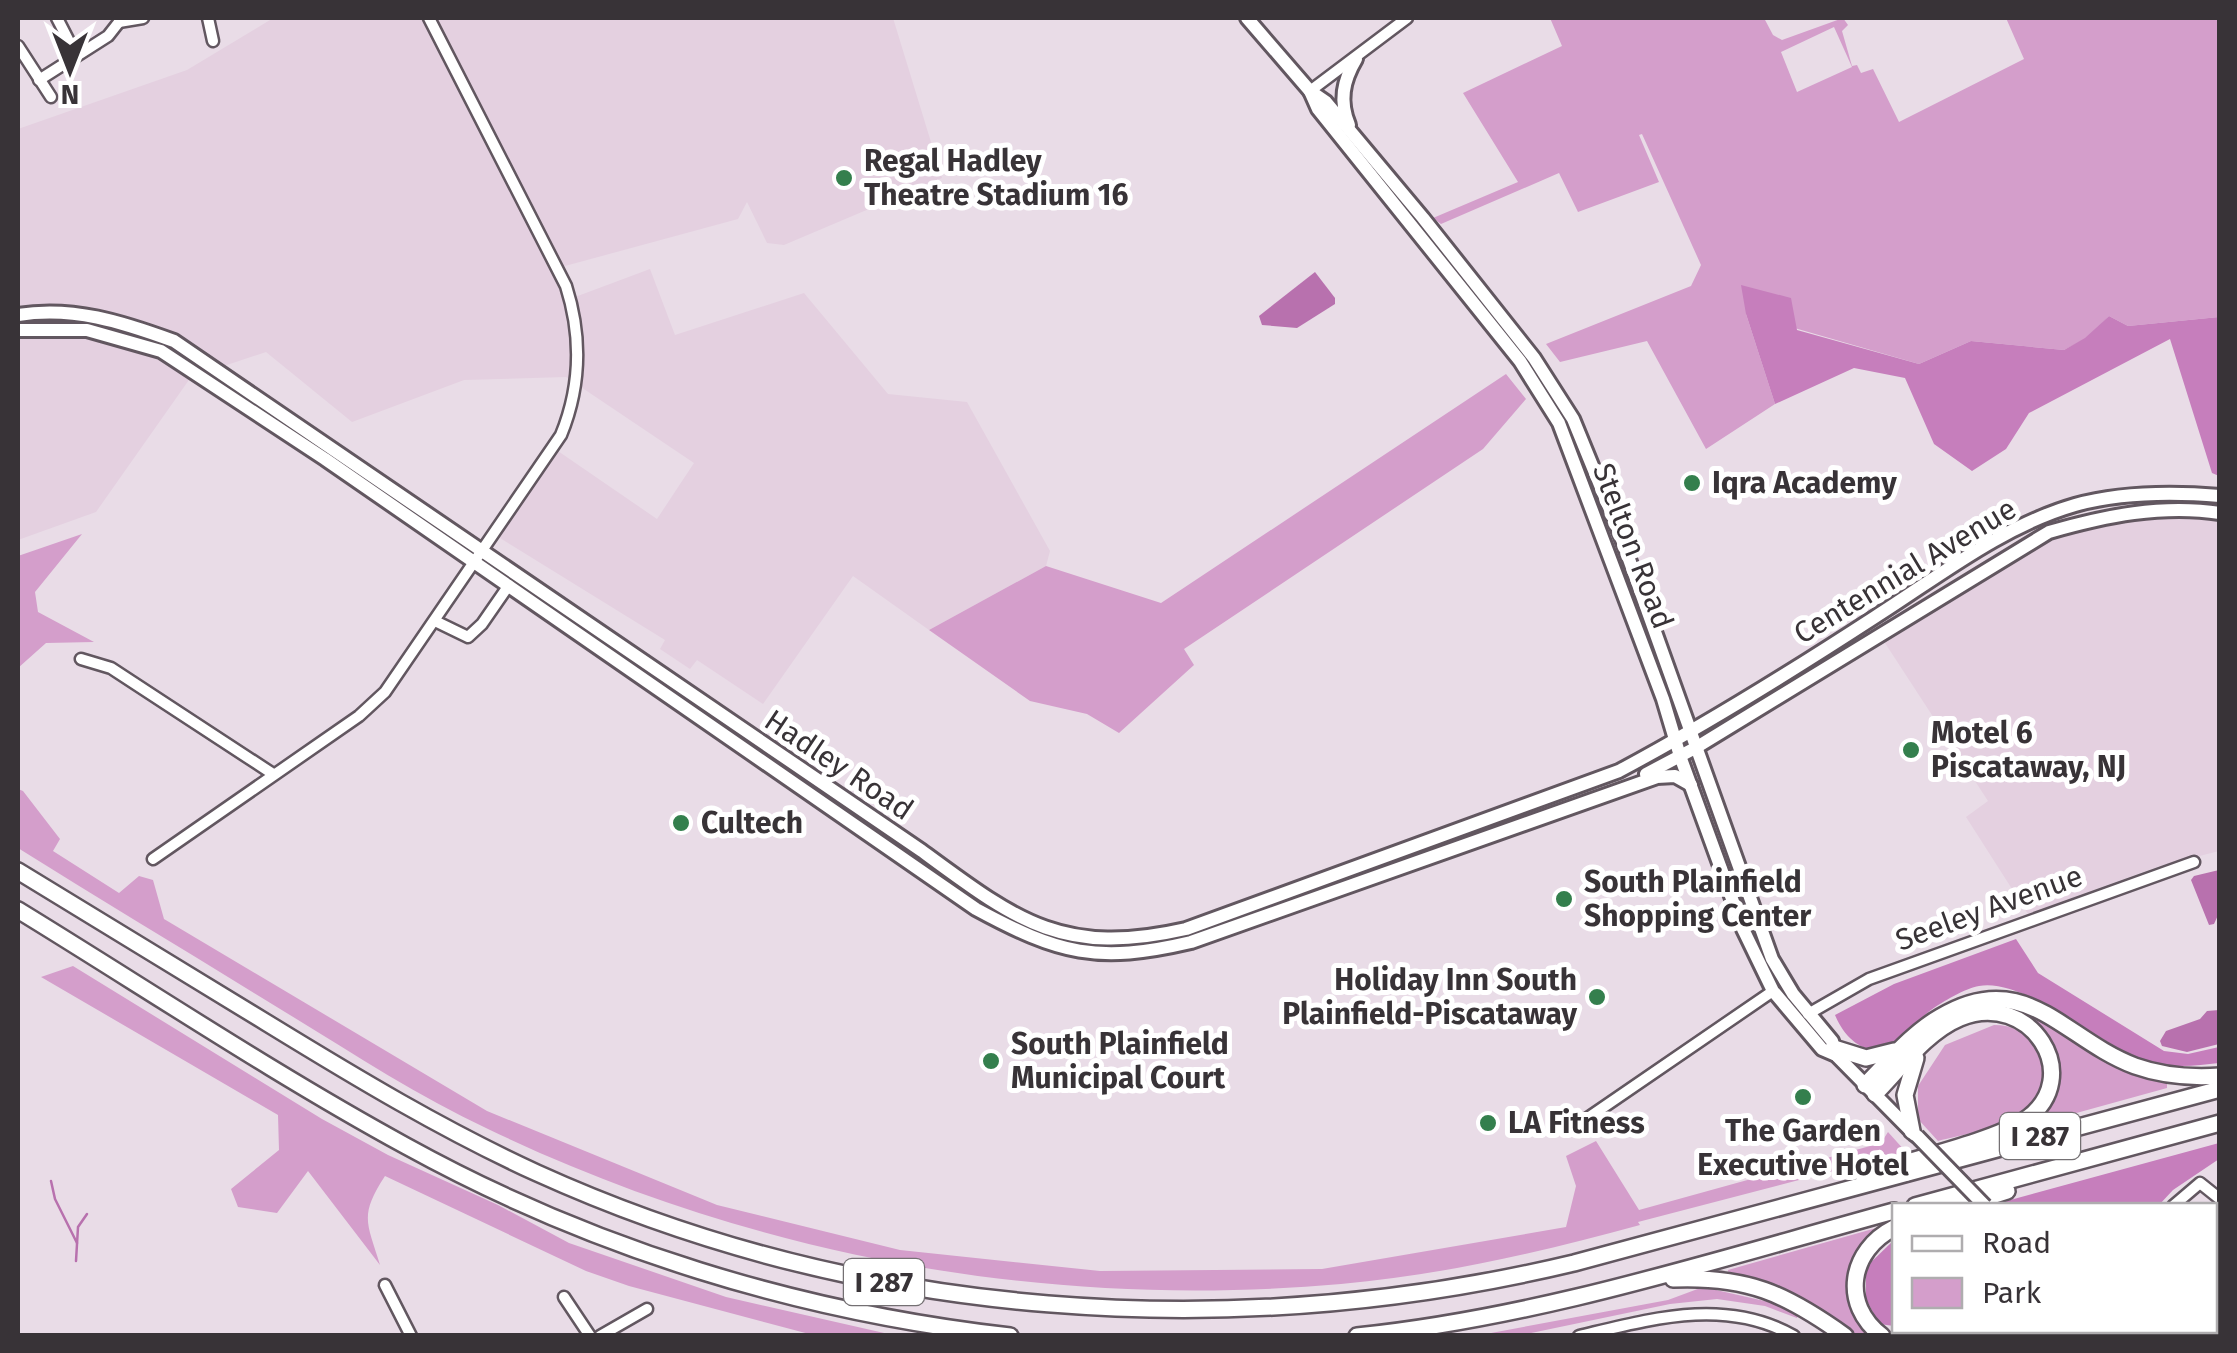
<svg xmlns="http://www.w3.org/2000/svg" width="2237" height="1353" font-family="'Fira Sans',sans-serif">
	<style>
		.built { fill: #e4d0e0 }
		.green { fill: #d49ecb; fill-rule: evenodd }
		.forest { fill: #c67ebc }
		.water { fill: #b871ae }
		.lines { fill: none; stroke-linecap: round; stroke-linejoin: round }
		.stream { stroke: #b871ae; stroke-width: 2.5 }
		.minor-casing { stroke: #625760; stroke-width: 15 }
		.major-casing { stroke: #625760; stroke-width: 18 }
		.highway-casing { stroke: #625760; stroke-width: 20 }
		.minor { stroke: #fff; stroke-width: 10 }
		.major { stroke: #fff; stroke-width: 12 }
		.highway { stroke: #fff; stroke-width: 15 }
		.major-bridge-casing { stroke: #625760; stroke-width: 18; stroke-linecap: butt }
		.major-bridge { stroke: #fff; stroke-width: 12 }
		.poi-dot { fill: #347f4d; stroke: #fff; stroke-width: 4 }
		.labels { text-anchor: middle; stroke-width: 10; stroke-linejoin: round; paint-order: stroke }
		.shield { fill: #fff; stroke: #747073; stroke-width: 2.5 }
		.shield-label { font-size: 28px; font-weight: bold; fill: #383337 }
		.poi-label { font-size: 30px; font-weight: bold; fill: #383337; stroke: #fff; text-anchor: start }
		.street-label { font-size: 30px; fill: #383337; stroke: #fff }
	</style>
	<rect width="100%" height="100%" fill="#e9dce7"/>
	<!-- built -->
	<g class="built">
		<path d="M270 18H893L942 178 784 245 767 243 747 202 738 219 554 269 567 300 650 269 675 335 804 293 888 394 967 402 1050 551 1046 566 929 630 853 576 763 704 697 660 690 669 660 649 665 640 492 533 555 449 657 519 694 463 566 377 464 380 352 422 266 352 191 377 96 512 18 540V129L187 70 270 20Z"/>
		<path d="M2178 515 2219 519V851L2157 867 2028 914 1966 817 1988 801 1885 643 2017 558 2057 538 2144 516Z"/>
	</g>
	<!-- green -->
	<g class="green">
		<path d="M1550 18H1764L1773 35 1782 40 1843 18 1848 25 1842 31 1852 66 1857 65 1861 73 1873 69 1899 122 2024 59 2006 18H2219V317L2128 326 2109 316 2085 339 2064 350 1971 341 1919 364 1746 314 1775 404 1706 449 1647 341 1560 362 1546 344 1691 286 1701 265 1642 134 1639 135 1659 182 1578 212 1559 173 1441 224 1433 218 1518 182 1463 93 1562 46ZM1834 27 1852 67 1797 92 1781 52Z"/>
		<path d="M1506 374 1526 399 1483 449 1184 649 1194 665 1119 733 1087 714 1030 701 929 630 1046 566 1161 603Z"/>
		<path d="M82 534 35 592 38 612 94 642 46 643 18 668V556Z"/>
		<path d="M18 789 23 791 60 839 53 851 119 893 139 876 153 880 164 919 487 1111 717 1205 900 1250 1100 1271 1322 1269 1566 1227 1576 1186 1566 1156 1596 1141 1639 1210 1881 1143 1888 1132 1906 1152 1638 1222 1640 1225C1542 1252 1442 1275 1341 1284 1046 1310 755 1257 488 1129 417 1096 351 1052 285 1012 196 957 106 903 18 848Z"/>
		<path d="M73 966 322 1119 388 1155 498 1205 569 1243 726 1297 893 1335H813L629 1286 586 1271 385 1176C359 1216 367 1222 380 1265L308 1171 277 1213 238 1207 231 1189 279 1150 278 1115 41 977Z"/>
		<path d="M2007 1007 2038 1012 2167 1081V1088L2029 1126C2037 1110 2051 1091 2055 1075 2063 1044 2031 1018 2007 1007Z"/>
		<path d="M1994 1025C2045 1025 2061 1085 2022 1115 2004 1128 1960 1135 1938 1141L1918 1119V1086L1945 1045Z"/>
		<path d="M1894 1223 1853 1263 1874 1335H1853L1831 1322 1729 1275 1728 1270Z"/>
		<path d="M1703 1287 1800 1309 1797 1318 1765 1306 1717 1299 1670 1304 1522 1335 1475 1336 1668 1300Z"/>
	</g>
	<!-- forest -->
	<g class="forest">
		<path d="M1741 285 1791 298 1797 330 1919 364 1971 341 2064 350 2085 338 2109 316 2128 326 2219 317V476L2212 473 2170 339 2029 413 2006 449 1972 471 1934 444 1905 378 1854 368 1775 404 1746 314Z"/>
		<path d="M2016 939 2038 973 2164 1051 2188 1054 2219 1047V1063C2195 1066 2168 1069 2144 1060 2098 1044 2026 978 1979 986 1966 988 1942 1002 1931 1010 1921 1017 1914 1029 1905 1037 1876 1063 1848 1046 1835 1015L1894 984Z"/>
		<path d="M2219 1143V1159L2173 1190 2159 1205 2007 1206 2003 1202Z"/>
		<path d="M1894 1240V1326L1879 1324 1866 1299V1267Z"/>
	</g>
	<!-- water -->
	<g class="water">
		<path d="M1315 272 1335 298V304L1297 328 1262 325 1259 316Z"/>
		<path d="M2219 870V913L2214 924 2209 925 2191 880 2194 876Z"/>
		<path d="M2219 1010V1044L2187 1052 2162 1046 2160 1041 2166 1031 2200 1019 2207 1011Z"/>
	</g>
	<g class="lines">
		<!-- stream -->
		<g class="stream">
			<path d="M51 1181 55 1199 77 1243"/>
			<path d="M76 1261 78 1227 87 1214"/>
		</g>
		<defs>
			<g id="minor">
				<path d="M57 18 76 55"/>
				<path d="M208 18 213 41"/>
				<path d="M119 22 143 18"/>
				<path d="M18 46 51 97"/>
				<path d="M39 80 108 36 119 22"/>
				<path d="M1310 91 1407 18"/>
				<path d="M435 621 468 637 482 624 509 585"/>
				<path d="M81 659 111 668 273 774"/>
				<path d="M153 859 359 716 385 692 561 435C581 386 582 336 566 286L429 18"/>
				<path d="M1808 1014 1869 979 2194 862"/>
				<path d="M1579 1124 1773 991"/>
				<path d="M2173 1206 2200 1183 2220 1199"/>
				<path d="M385 1285 411 1336"/>
				<path d="M564 1297 590 1336"/>
				<path d="M2214 1319 2220 1324"/>
				<path d="M600 1336 647 1309"/>
				<path d="M1579 1336C1651 1319 1725 1297 1794 1336"/>
			</g>
			<g id="major">
				<path d="M1247 18 1310 91 1326 102 1423 218 1534 358 1573 419 1620 534 1772 959 1793 994 1832 1041 1836 1055"/>
				<path d="M1310 91 1318 109 1520 361 1559 423 1663 699 1680 756 1743 929 1773 991 1822 1049 1836 1055 1915 1135"/>
				<path d="M1349 125C1339 101 1343 81 1356 59"/>
				<path d="M18 315C73 306 122 322 174 341L922 851C1017 921 1063 957 1186 929L1619 771C1707 724 1792 671 1875 617 1938 577 2002 526 2075 505 2122 492 2172 492 2220 496"/>
				<path d="M18 330H87L161 351 325 459 976 909C1059 954 1097 964 1191 942L1657 777 1675 776 1691 785"/>
				<path d="M1646 774 1697 747 2049 532C2105 516 2162 504 2220 513"/>
				<path d="M2103 1330 2108 1336"/>
			</g>
			<g id="highway">
				<path d="M18 871C101 922 184 972 267 1023 355 1077 443 1130 537 1173 861 1320 1230 1345 1574 1263L2220 1089"/>
				<path d="M18 910C147 989 274 1074 406 1146 593 1249 799 1312 1010 1336"/>
				<path d="M1834 1048 1866 1058 1894 1051"/>
				<path d="M1865 1085C1888 1062 1912 1033 1940 1017 2025 966 2063 1039 2135 1066 2163 1076 2191 1078 2220 1076"/>
				<path d="M1875 1094C1900 1069 1926 1032 1960 1018 2030 989 2087 1077 2025 1120 1995 1140 1918 1158 1881 1170"/>
				<path d="M1912 1131 1905 1095 1916 1058"/>
				<path d="M1915 1206 2220 1123"/>
				<path d="M1960 1206 2007 1191"/>
				<path d="M1673 1279C1747 1276 1785 1293 1845 1336"/>
				<path d="M1357 1336C1541 1317 1718 1259 1894 1211"/>
				<path d="M1882 1336C1840 1304 1850 1250 1894 1228"/>
				<path d="M1951 1336 1959 1330"/>
				<path d="M1973 1336 1979 1330"/>
			</g>
		</defs>
		<!-- minor casing -->
		<use href="#minor" class="minor-casing"/>
		<!-- major casing -->
		<use href="#major" class="major-casing"/>
		<!-- highway casing -->
		<use href="#highway" class="highway-casing"/>
		<!-- minor -->
		<use href="#minor" class="minor"/>
		<!-- major -->
		<use href="#major" class="major"/>
		<!-- highway -->
		<use href="#highway" class="highway"/>
		<defs>
			<path id="major-bridge" d="M1917 1136 1985 1206"/>
		</defs>
		<!-- major-bridge casing -->
		<use href="#major-bridge" class="major-bridge-casing"/>
		<!-- major-bridge -->
		<use href="#major-bridge" class="major-bridge"/>
	</g>
	<!-- markers -->
	<g class="poi-dot">
		<circle cx="844" cy="178" r="10"/>
		<circle cx="1692" cy="483" r="10"/>
		<circle cx="1911" cy="750" r="10"/>
		<circle cx="681" cy="823" r="10"/>
		<circle cx="1564" cy="899" r="10"/>
		<circle cx="1597" cy="997" r="10"/>
		<circle cx="991" cy="1061" r="10"/>
		<circle cx="1803" cy="1097" r="10"/>
		<circle cx="1488" cy="1123" r="10"/>
	</g>
	<g class="labels">
		<!-- shield labels -->
		<g class="shield">
			<rect x="2000" y="1113" width="80" height="46" rx="8"/>
			<rect x="844" y="1259" width="80" height="46" rx="8"/>
		</g>
		<g class="shield-label">
			<text x="2040" y="1146">I 287</text>
			<text x="884" y="1292">I 287</text>
		</g>
		<!-- poi labels -->
		<g class="poi-label">
			<text x="864" y="171">Regal Hadley<tspan x="864" dy="34">Theatre Stadium 16</tspan></text>
			<text x="1712" y="493">Iqra Academy</text>
			<text x="1931" y="743">Motel 6<tspan x="1931" dy="34">Piscataway, NJ</tspan></text>
			<text x="701" y="833">Cultech</text>
			<text x="1584" y="892">South Plainfield<tspan x="1584" dy="34">Shopping Center</tspan></text>
			<text x="1577" y="990" text-anchor="end">Holiday Inn South<tspan x="1577" dy="34">Plainfield-Piscataway</tspan></text>
			<text x="1011" y="1054">South Plainfield<tspan x="1011" dy="34">Municipal Court</tspan></text>
			<text x="1508" y="1133">LA Fitness</text>
			<text x="1803" y="1141" text-anchor="middle">The Garden<tspan x="1803" dy="34">Executive Hotel</tspan></text>
		</g>
		<!-- street labels -->
		<g class="street-label">
			<text transform="translate(1633 546) rotate(69)" y="10">Stelton Road</text>
			<text transform="translate(1905 571) rotate(-31)" y="10">Centennial Avenue</text>
			<text transform="translate(839 765) rotate(34)" y="10">Hadley Road</text>
			<text transform="translate(1989 908) rotate(-20)" y="10">Seeley Avenue</text>
		</g>
	</g>
	<!-- border -->
	<rect width="2237" height="1353" fill="none" stroke="#383337" stroke-width="40"/>
	<!-- legend -->
	<rect x="1892" y="1203" width="325" height="130" fill="#ffffff" stroke="#afadaf" stroke-width="2.5"/>
	<rect x="1912" y="1236" width="50" height="15" fill="#ffffff" stroke="#afadaf" stroke-width="2.5"/>
	<text x="1982" y="1253" font-size="30" fill="#383337">Road</text>
	<rect x="1912" y="1278" width="50" height="30" fill="#d49ecb" stroke="#afadaf" stroke-width="2.5"/>
	<text x="1982" y="1303" font-size="30" fill="#383337">Park</text>
	<!-- north arrow -->
	<g transform="translate(70 70) rotate(180)" stroke="#ffffff" stroke-width="8" paint-order="stroke">
	<path d="M0-8L18 38L0 25L-18 38Z" fill="#383337"/>
	<text y="-15" font-size="28" font-weight="bold" text-anchor="middle" fill="#383337">N</text>
	</g>
</svg>
